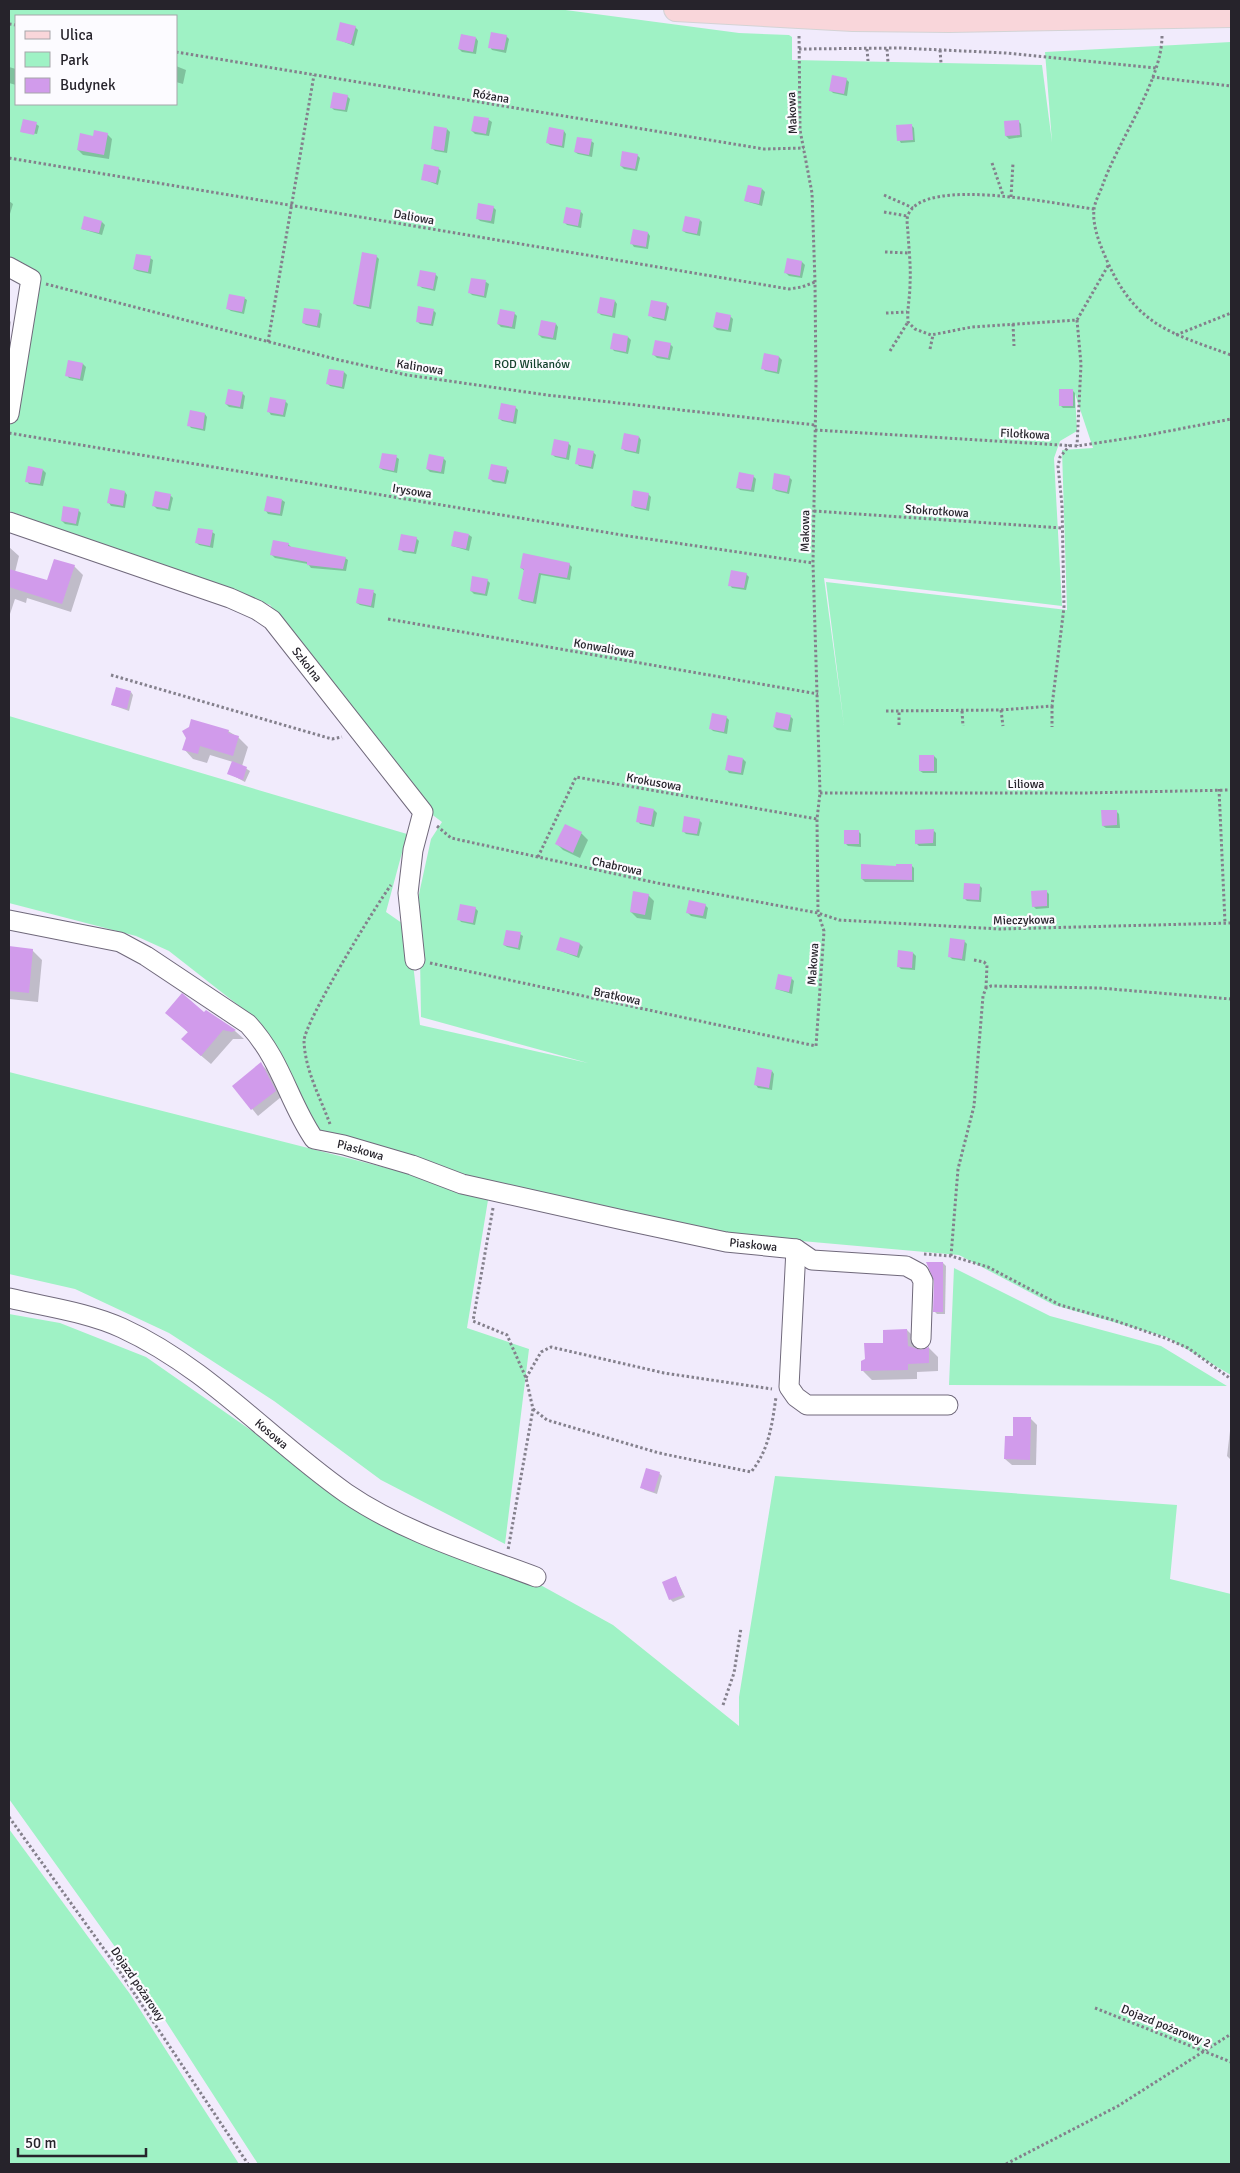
<svg xmlns="http://www.w3.org/2000/svg" width="1240" height="2173" font-family="Signika,sans-serif">
	<style>
		.green { fill: #9ff2c5; fill-rule: evenodd }
		.shadow { fill: #0003 }
		.building { fill: #d19beb }
		.lines { fill: none; stroke-linecap: round; stroke-linejoin: round }
		.minor-casing { stroke: #70697b; stroke-width: 21 }
		.major-casing { stroke: #d4d3d5; stroke-width: 26 }
		.path { stroke: #84808c; stroke-width: 3; stroke-dasharray: 2.5 2.5; stroke-linecap: butt }
		.minor { stroke: #fff; stroke-width: 19 }
		.major { stroke: #f9d6da; stroke-width: 24 }
		.labels { text-anchor: middle; stroke-width: 4.5; stroke-linejoin: round; paint-order: stroke }
		.street-label { font-size: 12px; fill: #26232b; stroke: #fcfbff }
		.park-label { font-size: 12px; fill: #14412c; stroke: #fcfbff }
	</style>
	<rect width="100%" height="100%" fill="#f1ebfc"/>
	<!-- green -->
	<g class="green">
		<path d="M9 9H558L739 33 789 35 792 37V60L1042 65 1052 142 1045 52 1231 42V1375L1166 1337 1054 1305 959 1255 721 1234 529 1195 314 1130 285 1061 268 1033 252 1016 169 951 136 936 9 903V716L407 834 386 912 409 928 420 1025 588 1063 421 1017 419 894 431 839 442 822 430 813 388 754 270 605 9 511V390L24 288 9 260ZM16 16H176V104H16ZM1075 394 1093 448 1062 450 1067 610 826 582 844 725 824 578 1062 606 1054 458 1060 441 1077 431Z"/>
		<path d="M9 1072 489 1194 467 1328 529 1349 505 1544 381 1480 274 1401 169 1333 75 1289 9 1274Z"/>
		<path d="M954 1268 1050 1316 1161 1346 1227 1386 949 1385Z"/>
		<path d="M9 1314 60 1323 146 1357 388 1526 535 1582 613 1625 739 1726V1697L775 1476 1177 1505 1170 1579 1231 1594V2164H258L143 1986 9 1799Z"/>
		<path d="M9 1829 130 1994 239 2164H9Z"/>
	</g>
	<!-- shadow -->
	<g class="shadow">
		<path d="M355 27 358 30 354 46 337 39Z"/>
		<path d="M506 36 509 39 506 53 492 50 490 47Z"/>
		<path d="M476 38 478 41 476 54 462 52 459 49Z"/>
		<path d="M176 66 186 70 183 84 176 82Z"/>
		<path d="M9 67 16 69V85L9 83Z"/>
		<path d="M846 79 849 82 847 96 833 93 830 90Z"/>
		<path d="M347 96 350 99 347 112 334 110 331 107Z"/>
		<path d="M475 117 489 120 492 122 489 136 475 134 472 131Z"/>
		<path d="M1018 121 1021 124 1022 137 1009 139 1006 136Z"/>
		<path d="M36 124 39 126 37 134 22 132Z"/>
		<path d="M911 125 914 128 915 142 901 143 899 140Z"/>
		<path d="M447 129 450 132 447 153 435 151 432 148Z"/>
		<path d="M564 131 566 134 564 148 550 145 547 142Z"/>
		<path d="M107 134 112 139 109 159 83 155 78 150 94 137Z"/>
		<path d="M591 141 594 143 592 157 578 154 575 152Z"/>
		<path d="M637 155 640 158 637 171 624 169 621 166Z"/>
		<path d="M438 168 441 171 438 185 422 179Z"/>
		<path d="M762 189 765 192 762 206 745 201Z"/>
		<path d="M9 201 13 204 9 217Z"/>
		<path d="M493 207 496 210 494 224 480 221 477 218Z"/>
		<path d="M580 211 583 214 581 228 567 225 564 222Z"/>
		<path d="M700 220 702 222 700 236 686 233 683 231Z"/>
		<path d="M102 222 105 225 102 235 82 229Z"/>
		<path d="M648 233 650 236 648 249 634 247 632 244Z"/>
		<path d="M376 256 379 259 371 309 357 306 355 304Z"/>
		<path d="M150 258 153 260 151 274 137 271 134 269Z"/>
		<path d="M788 259 802 262 805 265 802 278 789 276 786 273Z"/>
		<path d="M435 274 438 277 435 291 422 288 419 285Z"/>
		<path d="M472 279 486 282 489 284 486 298 472 295 470 293Z"/>
		<path d="M244 298 247 300 244 314 231 311 228 309Z"/>
		<path d="M615 301 617 304 615 318 601 315 598 312Z"/>
		<path d="M666 304 669 307 666 321 653 318 650 315Z"/>
		<path d="M433 310 436 313 433 326 420 324 417 321Z"/>
		<path d="M319 312 322 314 320 328 306 325 303 323Z"/>
		<path d="M514 313 517 316 515 329 501 327 498 324Z"/>
		<path d="M730 316 733 319 731 332 717 330 714 327Z"/>
		<path d="M9 320 11 322 9 333Z"/>
		<path d="M556 324 558 327 556 340 542 338 539 335Z"/>
		<path d="M628 337 631 340 628 354 614 351 612 348Z"/>
		<path d="M670 344 673 347 670 360 657 358 654 355Z"/>
		<path d="M765 355 779 357 782 360 779 374 765 371 763 368Z"/>
		<path d="M69 362 83 364 86 367 83 381 69 378 67 375Z"/>
		<path d="M344 372 347 375 344 389 330 386 328 384Z"/>
		<path d="M1072 390 1075 393V408H1063L1060 405Z"/>
		<path d="M242 393 245 396 243 409 229 407 226 404Z"/>
		<path d="M285 401 288 404 285 417 271 415 269 412Z"/>
		<path d="M515 407 518 410 516 424 502 421 499 418Z"/>
		<path d="M205 414 207 417 205 431 191 428 189 425Z"/>
		<path d="M639 437 641 440 639 454 625 451 622 448Z"/>
		<path d="M568 443 571 446 569 460 555 457 552 454Z"/>
		<path d="M593 452 596 455 593 469 579 466 577 463Z"/>
		<path d="M396 457 399 459 397 473 383 470 380 468Z"/>
		<path d="M443 458 446 461 444 474 430 472 427 469Z"/>
		<path d="M29 468 43 470 46 473 43 486 29 484 27 481Z"/>
		<path d="M506 468 509 471 506 484 493 482 490 479Z"/>
		<path d="M753 476 756 479 754 492 740 490 737 487Z"/>
		<path d="M789 477 792 480 789 494 776 491 773 488Z"/>
		<path d="M125 492 127 495 125 508 111 506 109 503Z"/>
		<path d="M648 494 651 497 649 511 635 508 632 505Z"/>
		<path d="M170 495 173 498 170 511 157 509 154 506Z"/>
		<path d="M282 500 285 502 282 516 268 514 266 511Z"/>
		<path d="M78 510 81 513 78 526 65 524 62 521Z"/>
		<path d="M212 532 215 534 213 548 199 545 196 542Z"/>
		<path d="M469 535 472 537 469 551 452 546Z"/>
		<path d="M416 538 419 541 416 554 403 552 400 549Z"/>
		<path d="M288 544 292 548 345 558 348 560 346 571 311 568 308 564 275 558 272 555Z"/>
		<path d="M9 547 19 556 15 572 48 582 74 566 83 575 71 612 27 598 26 603 15 599 9 617Z"/>
		<path d="M569 564 572 567 570 580 541 575 536 604 522 601 519 598 525 571 521 568Z"/>
		<path d="M746 574 749 577 746 590 732 588 730 585Z"/>
		<path d="M487 580 490 583 487 596 474 594 471 591Z"/>
		<path d="M373 592 376 594 374 608 360 605 357 603Z"/>
		<path d="M131 692 133 695 129 711 112 705Z"/>
		<path d="M790 716 793 719 791 732 777 730 774 727Z"/>
		<path d="M726 717 729 720 727 734 713 731 710 728Z"/>
		<path d="M190 728 228 731 238 737 248 747 242 766 250 771 245 782 228 773 233 762 210 755 207 763 193 759 184 749Z"/>
		<path d="M934 756 937 759V773H923L920 771Z"/>
		<path d="M743 759 746 762 743 775 729 773 727 770Z"/>
		<path d="M640 808 654 810 657 813 654 827 640 824 638 821Z"/>
		<path d="M1116 811 1119 814 1120 828H1106L1103 826Z"/>
		<path d="M699 820 702 823 699 836 686 834 683 831Z"/>
		<path d="M565 826 582 834 588 840 580 858 563 850 557 844Z"/>
		<path d="M933 830 936 833V846H919L916 843Z"/>
		<path d="M858 831 861 834V847L848 846 845 843Z"/>
		<path d="M911 865 914 868V882H865L862 879Z"/>
		<path d="M979 885 982 888 981 902 967 901 965 899Z"/>
		<path d="M1046 891 1049 894V908L1036 909 1033 906Z"/>
		<path d="M648 895 654 901 651 920 637 918 631 912Z"/>
		<path d="M705 905 708 908 706 919 691 916 688 913Z"/>
		<path d="M475 908 478 911 475 925 461 922 459 919Z"/>
		<path d="M520 934 523 936 520 950 507 947 504 945Z"/>
		<path d="M9 940V948L32 950 42 960 38 1002 9 999Z"/>
		<path d="M964 941 967 944 965 961 952 959 949 956Z"/>
		<path d="M580 944 583 947 579 958 558 950Z"/>
		<path d="M913 953 916 956 915 970 901 969 898 966Z"/>
		<path d="M791 978 794 981 792 994 776 989Z"/>
		<path d="M206 1011 235 1031 244 1039H233L211 1064 192 1048 189 1033 167 1013 204 1014Z"/>
		<path d="M261 1064 267 1070 281 1097 258 1116 233 1086Z"/>
		<path d="M772 1071 774 1074 772 1090 758 1088 756 1085Z"/>
		<path d="M943 1263 946 1266 945 1314H937L934 1311Z"/>
		<path d="M907 1330 916 1339V1350L921 1352 929 1348 938 1357V1371L917 1372V1379L872 1380 863 1371Z"/>
		<path d="M1031 1419 1037 1425 1036 1465H1012L1005 1459 1014 1438Z"/>
		<path d="M1230 1431H1231V1460L1227 1456Z"/>
		<path d="M659 1473 662 1476 657 1494 645 1490 642 1488Z"/>
		<path d="M676 1578 685 1597 673 1602 670 1599Z"/>
	</g>
	<!-- building -->
	<g class="building">
		<path d="M340 22 356 26 351 44 336 40Z"/>
		<path d="M491 32 507 35 504 50 488 48Z"/>
		<path d="M461 34 476 37 473 52 458 49Z"/>
		<path d="M832 75 847 78 844 94 829 91Z"/>
		<path d="M333 92 348 95 345 110 330 108Z"/>
		<path d="M474 116 489 118 486 134 471 131Z"/>
		<path d="M23 119 37 122 34 135 20 132Z"/>
		<path d="M1019 120 1020 135 1005 136 1004 121Z"/>
		<path d="M912 124 913 140 897 141 896 125Z"/>
		<path d="M434 126 447 128 444 151 431 149Z"/>
		<path d="M549 127 564 130 562 146 546 143Z"/>
		<path d="M94 130 108 133 104 155 77 150 80 133 93 136Z"/>
		<path d="M577 137 592 139 589 155 574 152Z"/>
		<path d="M622 151 638 154 635 169 620 166Z"/>
		<path d="M424 164 439 167 436 183 421 180Z"/>
		<path d="M748 185 762 188 759 204 744 201Z"/>
		<path d="M478 203 494 206 491 221 476 219Z"/>
		<path d="M566 207 581 210 578 226 563 223Z"/>
		<path d="M84 216 102 221 99 233 81 229Z"/>
		<path d="M685 216 700 219 697 234 682 231Z"/>
		<path d="M633 229 648 232 646 247 630 244Z"/>
		<path d="M362 252 377 255 369 307 353 304Z"/>
		<path d="M136 254 151 256 148 272 133 269Z"/>
		<path d="M787 258 802 261 800 276 784 273Z"/>
		<path d="M420 270 436 273 433 289 417 286Z"/>
		<path d="M471 278 486 280 484 296 468 293Z"/>
		<path d="M229 294 245 297 242 312 226 309Z"/>
		<path d="M600 297 615 300 612 316 597 313Z"/>
		<path d="M651 300 667 303 664 319 648 316Z"/>
		<path d="M418 306 434 309 431 324 416 322Z"/>
		<path d="M304 308 320 310 317 326 302 323Z"/>
		<path d="M500 309 515 312 512 327 497 324Z"/>
		<path d="M716 312 731 315 728 330 713 327Z"/>
		<path d="M541 320 556 323 553 338 538 335Z"/>
		<path d="M613 333 628 336 626 352 610 349Z"/>
		<path d="M655 340 671 343 668 358 652 355Z"/>
		<path d="M764 353 779 356 777 372 761 369Z"/>
		<path d="M68 360 83 363 80 379 65 376Z"/>
		<path d="M329 369 344 371 342 387 326 384Z"/>
		<path d="M228 389 243 392 240 407 225 404Z"/>
		<rect x="1059" y="389" width="14" height="17"/>
		<path d="M270 397 286 400 283 415 267 412Z"/>
		<path d="M501 403 516 406 513 422 498 419Z"/>
		<path d="M190 410 205 413 203 429 187 426Z"/>
		<path d="M624 433 639 436 636 452 621 449Z"/>
		<path d="M554 439 569 442 566 458 551 455Z"/>
		<path d="M578 448 594 451 591 467 575 464Z"/>
		<path d="M382 453 397 455 394 471 379 468Z"/>
		<path d="M429 454 444 457 441 472 426 469Z"/>
		<path d="M491 464 507 467 504 482 488 479Z"/>
		<path d="M28 466 43 469 40 484 25 482Z"/>
		<path d="M739 472 754 475 751 490 736 488Z"/>
		<path d="M774 473 790 476 787 492 772 489Z"/>
		<path d="M110 488 125 491 123 506 107 503Z"/>
		<path d="M633 490 649 493 646 509 631 506Z"/>
		<path d="M155 491 171 494 168 509 152 506Z"/>
		<path d="M267 496 282 499 280 514 264 511Z"/>
		<path d="M63 506 79 509 76 524 61 521Z"/>
		<path d="M198 528 213 530 210 546 195 543Z"/>
		<path d="M454 531 469 534 466 549 451 546Z"/>
		<path d="M401 534 417 537 414 552 398 550Z"/>
		<path d="M273 540 289 543 288 546 346 557 343 569 307 565V562L270 555Z"/>
		<path d="M523 553 570 563 567 578 539 573 533 602 518 599 524 569 520 568Z"/>
		<path d="M54 559 75 565 62 604 9 587V569L47 580Z"/>
		<path d="M731 570 747 573 744 588 728 586Z"/>
		<path d="M472 576 488 579 485 594 470 591Z"/>
		<path d="M359 588 374 590 371 606 356 603Z"/>
		<path d="M116 687 131 691 127 709 111 705Z"/>
		<path d="M776 712 791 715 788 730 773 727Z"/>
		<path d="M712 713 727 716 724 732 709 729Z"/>
		<path d="M191 719 229 730 228 733 239 736 233 756 200 746 198 754 182 750 186 738 182 731 189 727Z"/>
		<path d="M728 755 743 758 741 773 725 770Z"/>
		<rect x="919" y="755" width="15" height="16"/>
		<path d="M232 761 247 767 243 780 227 774Z"/>
		<path d="M639 806 654 809 651 825 636 822Z"/>
		<path d="M1101 810H1117V825L1102 826Z"/>
		<path d="M684 816 700 819 697 834 682 832Z"/>
		<path d="M565 824 582 832 573 853 555 844Z"/>
		<path d="M934 829 933 843 915 844V830Z"/>
		<rect x="844" y="830" width="15" height="14"/>
		<path d="M861 864 896 866V864H912V880L861 879Z"/>
		<path d="M964 883 980 884 979 900 963 899Z"/>
		<path d="M1047 890V906L1032 907 1031 891Z"/>
		<path d="M633 891 649 894 645 915 630 912Z"/>
		<path d="M689 900 706 904 703 916 686 913Z"/>
		<path d="M460 904 476 907 473 923 457 920Z"/>
		<path d="M506 930 521 932 518 948 503 945Z"/>
		<path d="M560 937 580 943 577 956 556 950Z"/>
		<path d="M950 938 965 940 962 959 948 957Z"/>
		<path d="M9 946 33 949 29 993 9 991Z"/>
		<path d="M898 950 913 952 912 968 897 967Z"/>
		<path d="M778 974 792 977 789 992 775 989Z"/>
		<path d="M182 993 204 1012 206 1010 236 1030 232 1032 223 1030 201 1056 181 1039 188 1032 165 1013Z"/>
		<path d="M261 1062 276 1091 251 1110 232 1086Z"/>
		<path d="M757 1067 772 1070 769 1088 754 1085Z"/>
		<path d="M926 1262H943V1312H933L934 1281Z"/>
		<path d="M907 1329 908 1346 921 1350 929 1347V1363L908 1364V1370L861 1371V1361L865 1359 864 1343H883V1330Z"/>
		<path d="M1013 1417H1031L1030 1460 1004 1459 1005 1436H1013Z"/>
		<path d="M646 1468 660 1472 654 1492 640 1488Z"/>
		<path d="M676 1576 683 1595 669 1600 662 1582Z"/>
	</g>
	<g class="lines">
		<defs>
			<g id="minor">
				<path d="M9 267 31 279 9 414"/>
				<path id="s1" d="M9 522 230 598 257 610 272 620 423 812 413 850 408 893 415 960"/>
				<path id="s2" d="M9 920 120 942 146 956 248 1024C282 1061 288 1101 314 1139L344 1145 412 1165 462 1184 623 1220 726 1242 796 1249 812 1260 906 1266 919 1273 923 1281 921 1339"/>
				<path d="M796 1249 789 1387 796 1397 807 1405H948"/>
				<path id="s3" d="M9 1298C46 1307 87 1312 122 1328 209 1368 269 1439 346 1493 403 1532 472 1553 536 1577"/>
			</g>
			<path id="major" d="M676 9 853 19 949 20 1231 15"/>
		</defs>
		<!-- minor casing -->
		<use href="#minor" class="minor-casing"/>
		<!-- major casing -->
		<use href="#major" class="major-casing"/>
		<!-- path -->
		<g class="path">
			<path d="M9 24 16 25"/>
			<path d="M1162 36C1162 81 1117 142 1102 187 1099 194 1095 202 1094 209 1092 227 1101 247 1108 263 1137 326 1171 333 1231 355"/>
			<path d="M799 49 900 48 1006 53 1156 68"/>
			<path d="M867 49 868 61"/>
			<path d="M887 49 888 62"/>
			<path d="M940 50 941 63"/>
			<path d="M176 52 764 149 804 148"/>
			<path d="M1152 77 1231 86"/>
			<path d="M9 158 789 289 802 287 815 282"/>
			<path d="M992 163 1003 195"/>
			<path d="M884 195 913 208"/>
			<path d="M1011 197 1013 163"/>
			<path d="M1094 209C1060 205 924 175 908 215 906 220 908 229 908 234 909 250 911 267 910 284 910 297 907 309 908 322L915 329 931 335 972 327 1077 320 1109 264"/>
			<path d="M884 212 907 216"/>
			<path d="M885 252 909 253"/>
			<path d="M46 284 339 360 407 375 547 395 815 425"/>
			<path d="M886 313 907 312"/>
			<path d="M1077 320 1081 364 1077 446"/>
			<path d="M1013 324 1014 346"/>
			<path d="M1176 335 1231 313"/>
			<path d="M268 342 314 75"/>
			<path d="M930 349 933 335"/>
			<path d="M890 351 908 322"/>
			<path d="M815 430 1077 446 1143 436 1231 419"/>
			<path d="M9 433 628 536 813 563"/>
			<path d="M814 511 1062 528"/>
			<path d="M388 619 818 694"/>
			<path d="M111 675 332 739 342 737"/>
			<path d="M1052 706V727"/>
			<path d="M1001 710 1003 726"/>
			<path d="M886 711 1001 710 1052 706 1064 607 1062 505 1058 466 1060 457 1070 445"/>
			<path d="M962 711 963 726"/>
			<path d="M899 725V711"/>
			<path d="M1219 789 1225 923"/>
			<path d="M820 793H1083L1231 790"/>
			<path d="M437 826 451 838 657 883 818 913 839 920 1000 929 1231 923"/>
			<path d="M538 857 576 777 817 819"/>
			<path d="M974 960 984 962 987 965 986 988"/>
			<path d="M430 963 816 1046 824 931 818 913 817 819 820 793 813 563 816 383 815 282 812 193 800 130 799 34"/>
			<path d="M330 1124C320 1097 305 1070 304 1041 304 1023 376 905 391 885"/>
			<path d="M493 1208 473 1321 507 1335 526 1378 533 1409 508 1550"/>
			<path d="M924 1254 951 1256 988 1267 1060 1305 1113 1320 1165 1338 1188 1348 1231 1379"/>
			<path d="M951 1256 958 1169 974 1106 983 996 986 988 991 986 1099 988 1231 999"/>
			<path d="M526 1378 541 1352 551 1347 664 1373 772 1389"/>
			<path d="M533 1409 547 1420 659 1453 751 1472C769 1450 772 1425 776 1397"/>
			<path d="M723 1705 734 1673 741 1628"/>
			<path d="M9 1817 114 1963 248 2164"/>
			<path d="M1095 2008 1231 2062"/>
			<path d="M1006 2164 1118 2106 1231 2034"/>
		</g>
		<!-- minor -->
		<use href="#minor" class="minor"/>
		<!-- major -->
		<use href="#major" class="major"/>
	</g>
	<g class="labels">
		<!-- street labels -->
		<g class="street-label">
			<text transform="translate(491 96) rotate(10)" y="4">Różana</text>
			<text transform="translate(792 113) rotate(-93)" y="4">Makowa</text>
			<text transform="translate(414 217) rotate(10)" y="4">Daliowa</text>
			<text transform="translate(420 367) rotate(9)" y="4">Kalinowa</text>
			<text transform="translate(1025 434) rotate(3)" y="4">Filołkowa</text>
			<text transform="translate(412 491) rotate(9)" y="4">Irysowa</text>
			<text transform="translate(937 511) rotate(4)" y="4">Stokrotkowa</text>
			<text transform="translate(805 531) rotate(-89)" y="4">Makowa</text>
			<text transform="translate(604 648) rotate(10)" y="4">Konwaliowa</text>
			<text dy="4" stroke="none"><textPath href="#s1" startOffset="338">Szkolna</textPath></text>
			<text transform="translate(654 782) rotate(10)" y="4">Krokusowa</text>
			<text x="1026" y="788">Liliowa</text>
			<text transform="translate(617 866) rotate(12)" y="4">Chabrowa</text>
			<text transform="translate(1024 920) rotate(-1)" y="4">Mieczykowa</text>
			<text transform="translate(813 964) rotate(-86)" y="4">Makowa</text>
			<text transform="translate(617 996) rotate(12)" y="4">Bratkowa</text>
			<text dy="4" stroke="none"><textPath href="#s2" startOffset="446">Piaskowa</textPath></text>
			<text dy="4" stroke="none"><textPath href="#s2" startOffset="851">Piaskowa</textPath></text>
			<text dy="4" stroke="none"><textPath href="#s3" startOffset="301">Kosowa</textPath></text>
			<text transform="translate(138 1984) rotate(56)" y="4">Dojazd pożarowy</text>
			<text transform="translate(1166 2026) rotate(22)" y="4">Dojazd pożarowy 2</text>
		</g>
		<!-- park labels -->
		<g class="park-label">
			<text x="532" y="368">ROD Wilkanów</text>
		</g>
	</g>
	<!-- border -->
	<rect width="1240" height="2173" fill="none" stroke="#26232b" stroke-width="20"/>
	<!-- legend -->
	<rect x="15" y="15" width="162" height="90" fill="#fcfbff" stroke="#a6a5aa"/>
	<rect x="25" y="31" width="25" height="8" fill="#f9d6da" stroke="#a6a5aa"/>
	<text x="60" y="40" font-size="15" fill="#26232b">Ulica</text>
	<rect x="25" y="52" width="25" height="15" fill="#9ff2c5" stroke="#a6a5aa"/>
	<text x="60" y="65" font-size="15" fill="#26232b">Park</text>
	<rect x="25" y="78" width="25" height="15" fill="#d19beb" stroke="#a6a5aa"/>
	<text x="60" y="90" font-size="15" fill="#26232b">Budynek</text>
	<!-- scale -->
	<path d="M18 2148v8h128v-8" fill="none" stroke="#26232b" stroke-width="2.5"/>
	<text x="25" y="2148" font-size="15" fill="#26232b" stroke="#fcfbff" stroke-width="4" paint-order="stroke">50 m</text>
</svg>
